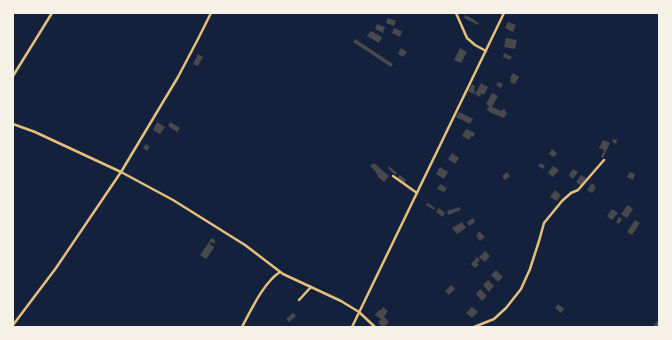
<svg xmlns="http://www.w3.org/2000/svg" width="672" height="340" font-family="Inter,sans-serif">
	<style>
		.building { fill: #48494c }
		.lines { fill: none; stroke-linecap: round; stroke-linejoin: round }
		.minor { stroke: #e5c07b; stroke-width: 2.5 }
	</style>
	<rect width="100%" height="100%" fill="#14213d"/>
	<!-- building -->
	<g class="building">
		<path d="M465 15 475 20V21L479 23 478 25 464 18Z"/>
		<path d="M388 18 396 21 394 26 386 23Z"/>
		<path d="M508 22 516 25 513 32 505 28Z"/>
		<path d="M377 24 385 27 383 33 375 29Z"/>
		<path d="M394 28 402 31 400 37 392 33Z"/>
		<path d="M371 31 382 37 379 43 367 36Z"/>
		<path d="M506 38 517 40 515 49 504 47Z"/>
		<path d="M355 39 393 64 391 67 353 42Z"/>
		<path d="M401 48 407 52 403 57 398 54Z"/>
		<path d="M460 48 467 52 461 63 454 60Z"/>
		<path d="M504 53 512 57 510 60 503 57Z"/>
		<path d="M198 54 203 57 198 66 193 64Z"/>
		<path d="M513 73 519 77 515 84 510 82 511 79 510 78Z"/>
		<path d="M498 82 503 84 501 88 496 85Z"/>
		<path d="M481 83 488 87 484 95 481 93 480 97 475 94Z"/>
		<path d="M472 84 475 86 474 89 475 90 474 94 468 91Z"/>
		<path d="M492 93 498 96 492 107 502 111 503 109 506 110 505 112 507 113 504 118 489 112V111L487 110 489 106 486 104Z"/>
		<path d="M459 112 473 119 470 124 456 117Z"/>
		<path d="M157 122 165 127 160 134 153 130Z"/>
		<path d="M170 122 180 128 177 132 168 126Z"/>
		<path d="M466 129 475 133 473 137 471 136 469 140 462 136Z"/>
		<path d="M613 139 617 140 616 144 612 142Z"/>
		<path d="M603 140 610 143 603 158 601 157 604 150 599 148Z"/>
		<path d="M146 144 150 147 147 151 143 148Z"/>
		<path d="M552 149 557 153 554 157 549 154Z"/>
		<path d="M452 153 459 158 455 164 448 159Z"/>
		<path d="M374 163 389 176 384 182 377 176 378 175 376 173V172L370 166Z"/>
		<path d="M541 163 545 166 543 169 538 166Z"/>
		<path d="M389 166 397 173 395 175 388 168Z"/>
		<path d="M553 166 559 170 553 177 548 173Z"/>
		<path d="M440 167 448 172 444 179 436 174Z"/>
		<path d="M573 169 578 172 573 179 569 175Z"/>
		<path d="M507 172 510 176 505 180 502 176Z"/>
		<path d="M630 172 635 174 633 180 627 177Z"/>
		<path d="M400 175 406 180 404 184 398 179V177Z"/>
		<path d="M581 175 586 178 581 186 576 182Z"/>
		<path d="M592 183 596 187 592 193 587 190Z"/>
		<path d="M440 184 447 188 444 192 437 189Z"/>
		<path d="M555 190 561 195 557 201 550 197Z"/>
		<path d="M428 203 435 208 434 210 426 205Z"/>
		<path d="M628 205 633 209 627 218 621 214Z"/>
		<path d="M459 207 461 210 448 215 447 212 449 211 448 210 450 209 451 210Z"/>
		<path d="M439 208 445 213 443 217 436 212Z"/>
		<path d="M612 209 618 213 612 220 607 216Z"/>
		<path d="M619 217 622 219 619 224 616 222Z"/>
		<path d="M473 218 475 222 469 226 467 222Z"/>
		<path d="M635 220 640 223 632 235 627 232Z"/>
		<path d="M462 222 466 228 457 234 452 228Z"/>
		<path d="M479 232H480L485 237 480 241 476 235Z"/>
		<path d="M212 238 215 240V244L211 242 210 244 214 247V248L206 259 200 255Z"/>
		<path d="M485 251 490 256 485 262 479 257Z"/>
		<path d="M477 257 480 260 477 263 479 265 475 268 471 264Z"/>
		<path d="M496 270 503 277 498 282 491 275Z"/>
		<path d="M488 280 494 286 489 292 483 285Z"/>
		<path d="M451 285 455 289 449 295 445 291Z"/>
		<path d="M480 289 487 296 482 301 476 294Z"/>
		<path d="M558 304 564 309 561 313 555 308Z"/>
		<path d="M383 307 388 311 384 317 383 316 389 322 384 327H383L378 323 381 319 375 315 379 310 380 311Z"/>
		<path d="M472 307 478 312 472 318 466 313Z"/>
		<path d="M293 313 296 316 289 322 286 319Z"/>
		<path d="M657 321 659 323V327H653Z"/>
	</g>
	<g class="lines">
		<!-- minor -->
		<g class="minor">
			<path d="M456 13 467 38 475 45 486 51"/>
			<path d="M13 76 52 13"/>
			<path d="M13 124 35 132 121 172 173 200 245 245 283 274 341 301 359 312 375 327"/>
			<path d="M393 176 417 193"/>
			<path d="M299 300 311 287"/>
			<path d="M13 325 56 268 121 172 178 77 198 39 211 13"/>
			<path d="M242 327C251 310 264 282 280 272"/>
			<path d="M352 327 504 13"/>
			<path d="M474 327 494 319 506 308 521 289 530 269 539 241 544 223 562 201 571 193 578 190 604 160"/>
		</g>
	</g>
	<!-- border -->
	<rect width="672" height="340" fill="none" stroke="#f6f1e7" stroke-width="28"/>
</svg>
